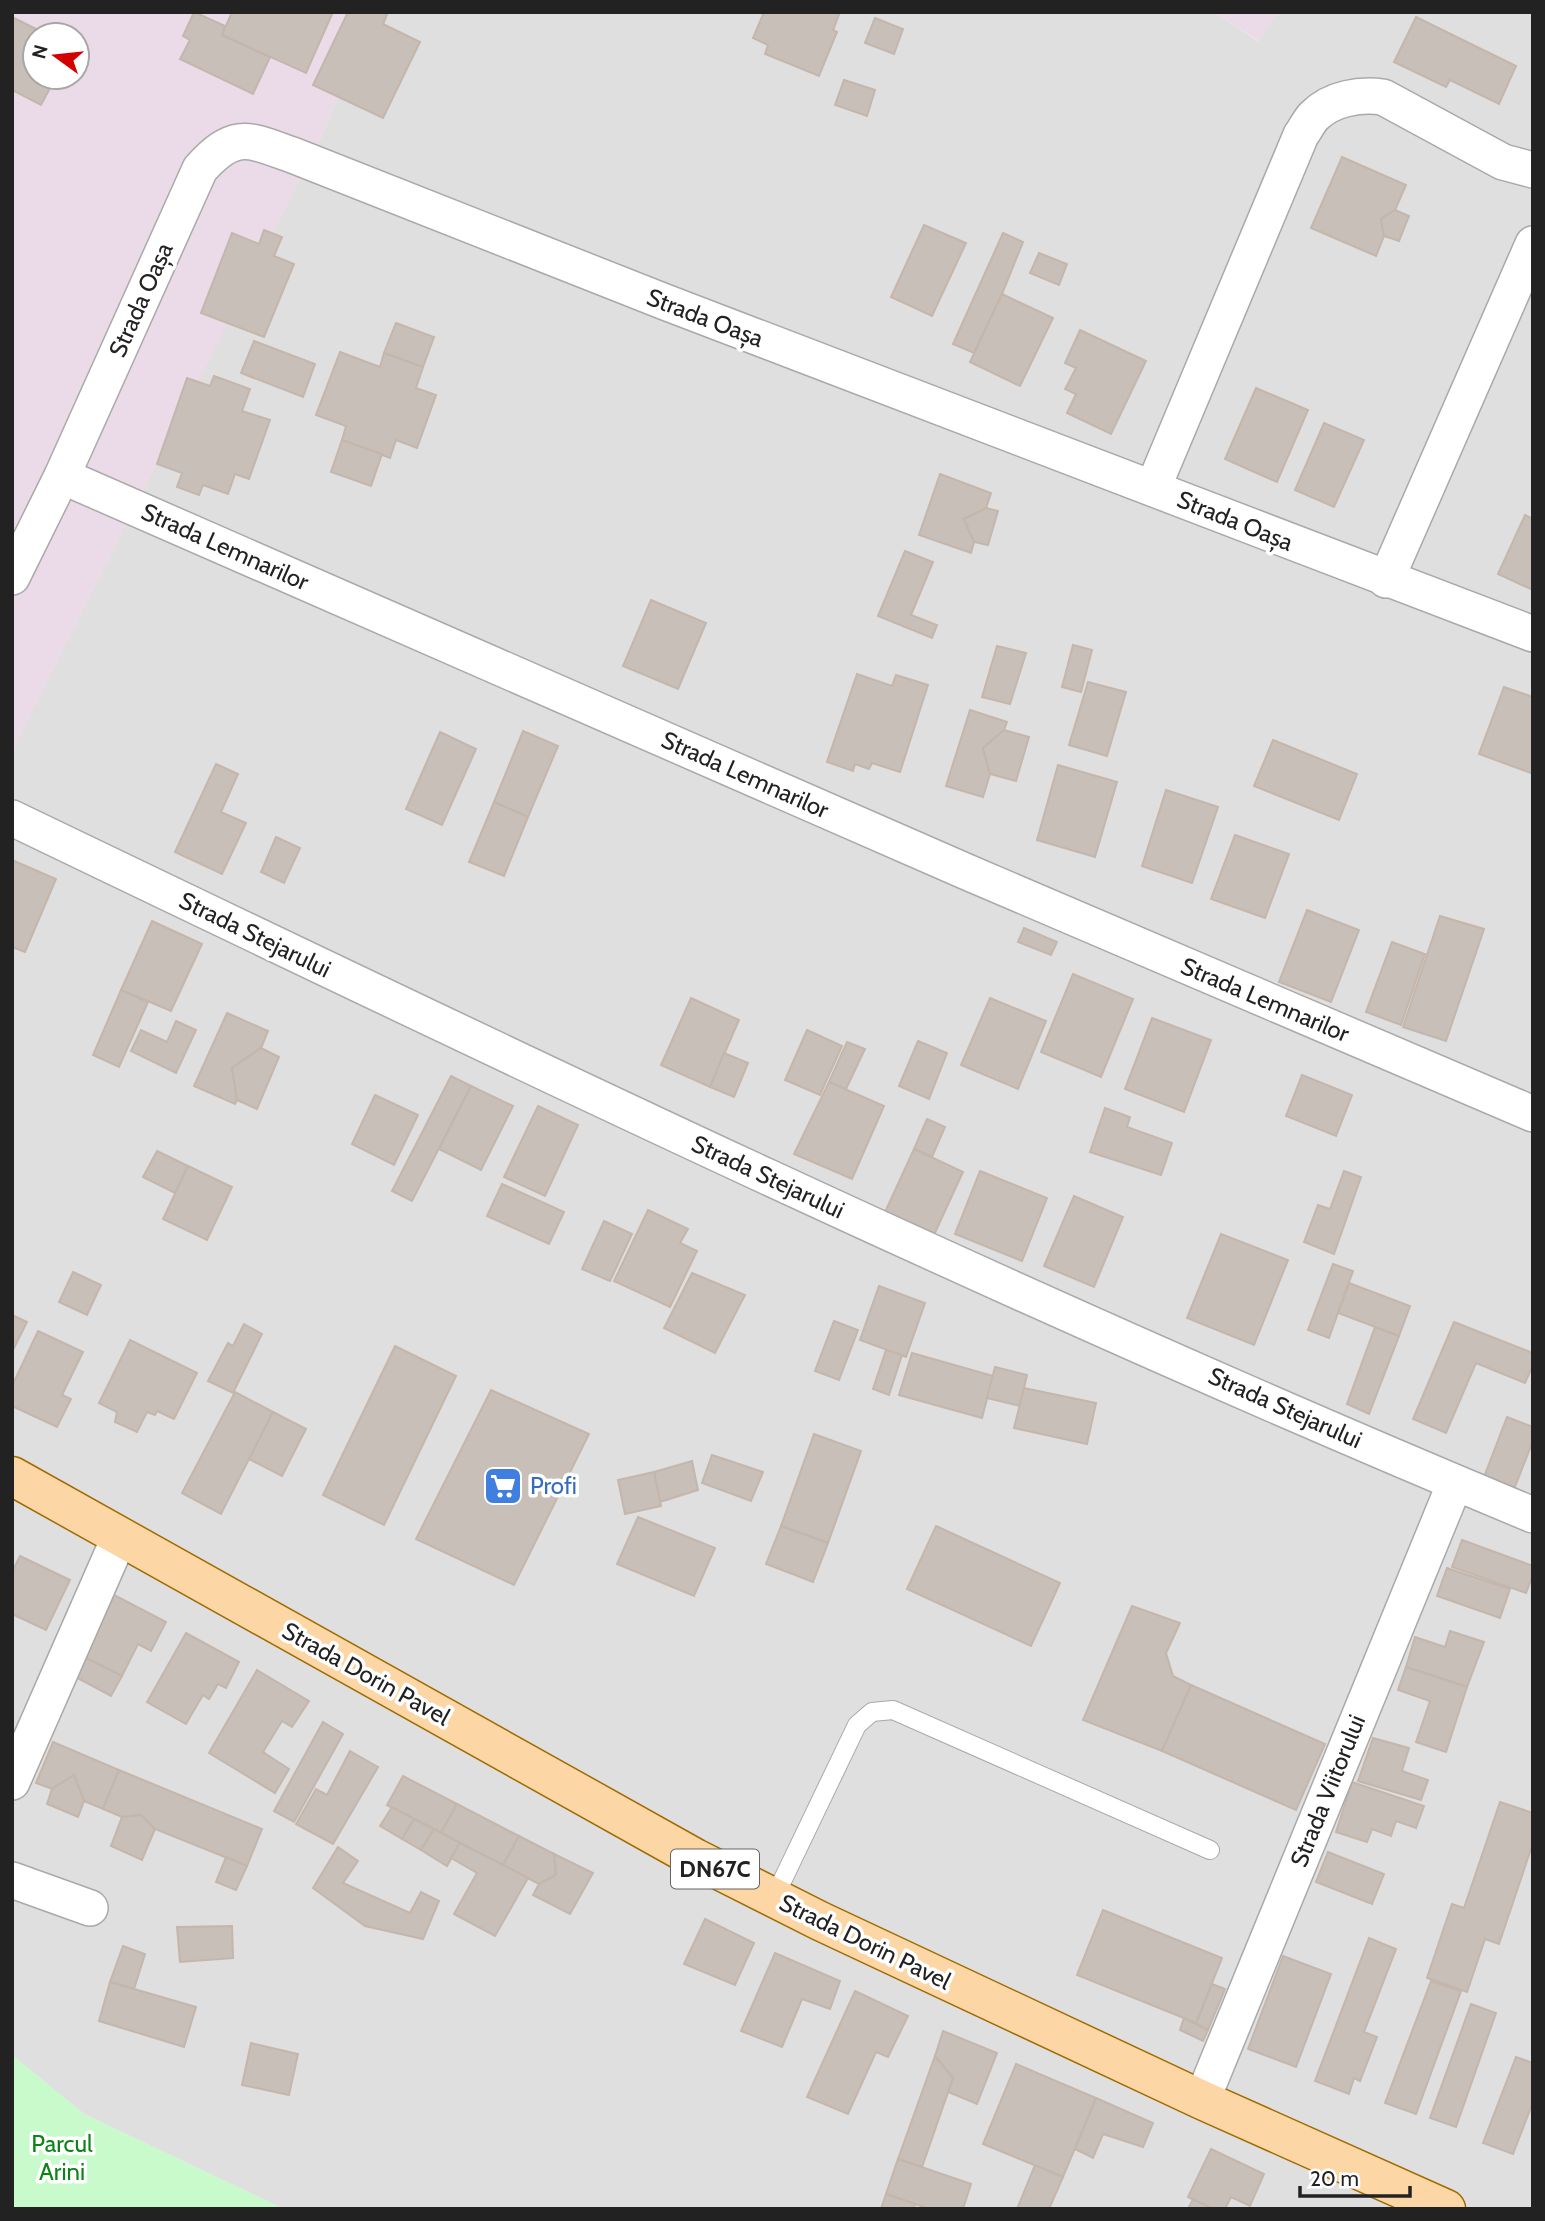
<svg xmlns="http://www.w3.org/2000/svg" width="1545" height="2221" font-family="Cabin,sans-serif">
	<style>
		.residential { fill: #e0dfdf }
		.industrial { fill: #ebdbe8; fill-rule: evenodd }
		.park { fill: #c8facc }
		.building { fill: #c7bfb8; stroke: #c4b6ab; stroke-width: 2 }
		.lines { fill: none; stroke-linecap: round; stroke-linejoin: round }
		.service-casing { stroke: #a9a9a9; stroke-width: 20 }
		.minor-casing { stroke: #a9a9a9; stroke-width: 38 }
		.primary-casing { stroke: #a06b00; stroke-width: 41 }
		.service { stroke: #fff; stroke-width: 18 }
		.minor { stroke: #fff; stroke-width: 35 }
		.primary { stroke: #fcd6a4; stroke-width: 38 }
		.labels { text-anchor: middle; stroke-width: 7; stroke-linejoin: round; paint-order: stroke }
		.shield { fill: #fff; stroke: #646464; stroke-width: 2 }
		.shield-label { font-size: 23px; font-weight: bold; fill: #222 }
		.street-label { font-size: 24px; fill: #222; stroke: #fff }
		.shop-label { font-size: 24px; fill: #366cbe; stroke: #fff; text-anchor: start }
		.park-label { font-size: 24px; fill: #0c8416; stroke: #fff }
	</style>
	<rect width="100%" height="100%" fill="#f2efe9"/>
	<!-- residential -->
	<path class="residential" d="M375 12H1214L1258 41 1278 12H1533V2209H284L84 2114 12 2055V748L323 133Z"/>
	<!-- industrial -->
	<g class="industrial">
		<path d="M12 12H375L323 133 14 748ZM35 35H77V77H35Z"/>
		<path d="M1214 12H1278L1259 41Z"/>
	</g>
	<!-- park -->
	<path class="park" d="M12 2055 84 2114 284 2209H12Z"/>
	<!-- building -->
	<g class="building">
		<path d="M194 12 225 26 222 35 270 57 253 94 180 59 190 40 183 36Z"/>
		<path d="M232 12H333L306 73 222 35Z"/>
		<path d="M348 12H388L383 24 420 42 383 118 313 85Z"/>
		<path d="M764 12H840L833 30 837 32 819 76 765 54 768 45 753 38Z"/>
		<path d="M12 17 48 35H35V77H56L41 105 12 90Z"/>
		<path d="M1416 17 1516 66 1499 104 1450 80 1446 87 1394 62Z"/>
		<path d="M875 18 903 29 894 54 865 43Z"/>
		<path d="M844 80 875 90 867 116 835 105Z"/>
		<path d="M1342 157 1406 185 1395 210 1381 219 1384 236 1376 256 1311 228Z"/>
		<path d="M1395 210 1409 216 1399 241 1384 236 1381 219Z"/>
		<path d="M924 225 966 243 932 316 891 297Z"/>
		<path d="M264 230 282 237 274 256 294 264 264 337 201 313 232 233 259 244Z"/>
		<path d="M1003 233 1023 242 1002 294 974 353 953 344Z"/>
		<path d="M1039 253 1067 264 1059 285 1030 273Z"/>
		<path d="M1002 294 1053 318 1020 386 970 362Z"/>
		<path d="M396 323 434 337 423 367 384 353Z"/>
		<path d="M1080 330 1146 361 1111 434 1067 413 1076 394 1065 389 1076 368 1065 363Z"/>
		<path d="M254 341 315 364 303 397 241 373Z"/>
		<path d="M340 352 380 367 384 353 423 367 416 388 436 395 417 448 396 440 390 458 342 440 346 426 316 415Z"/>
		<path d="M214 376 250 389 242 411 270 420 249 479 235 474 228 494 203 485 199 495 177 487 182 473 157 464 187 378 210 386Z"/>
		<path d="M1256 388 1308 410 1277 482 1225 459Z"/>
		<path d="M1324 423 1364 440 1334 507 1295 490Z"/>
		<path d="M342 440 382 454 371 486 331 472Z"/>
		<path d="M940 474 991 493 986 508 964 519 974 542 971 553 919 535Z"/>
		<path d="M986 508 998 511 988 545 974 542 964 519Z"/>
		<path d="M1525 515 1533 519V590L1498 574Z"/>
		<path d="M905 551 933 562 911 615 937 625 932 638 878 616Z"/>
		<path d="M651 600 706 623 678 689 623 666Z"/>
		<path d="M1073 645 1092 650 1081 692 1062 687Z"/>
		<path d="M997 646 1026 653 1010 704 982 697Z"/>
		<path d="M857 674 892 686 896 675 928 685 900 772 872 763 869 769 855 764 853 771 827 762Z"/>
		<path d="M1088 682 1126 692 1107 756 1069 745Z"/>
		<path d="M1504 687 1533 697V768L1531 773 1479 754Z"/>
		<path d="M970 710 1007 722 1004 730 983 748 990 774 983 797 946 786Z"/>
		<path d="M1004 730 1029 737 1016 781 990 774 983 748Z"/>
		<path d="M523 731 558 746 528 817 494 802Z"/>
		<path d="M440 732 476 749 442 825 406 809Z"/>
		<path d="M1273 740 1357 774 1339 820 1254 786Z"/>
		<path d="M216 764 238 774 221 812 246 823 222 874 175 852Z"/>
		<path d="M1058 765 1117 782 1095 857 1037 840Z"/>
		<path d="M1166 790 1218 807 1192 883 1142 866Z"/>
		<path d="M494 802 528 817 504 876 469 862Z"/>
		<path d="M1235 835 1289 854 1265 918 1211 899Z"/>
		<path d="M276 837 300 848 284 883 261 872Z"/>
		<path d="M12 860 56 879 25 952 12 947Z"/>
		<path d="M1307 910 1359 930 1331 1002 1279 982Z"/>
		<path d="M1440 916 1484 929 1446 1041 1403 1027Z"/>
		<path d="M152 921 202 944 171 1011 121 990Z"/>
		<path d="M1024 928 1057 942 1051 955 1018 942Z"/>
		<path d="M1392 942 1425 954 1401 1025 1366 1012Z"/>
		<path d="M1073 974 1133 999 1101 1077 1041 1052Z"/>
		<path d="M121 990 148 1002 119 1067 93 1055Z"/>
		<path d="M691 998 739 1020 710 1087 661 1065Z"/>
		<path d="M990 998 1046 1021 1018 1089 961 1065Z"/>
		<path d="M227 1013 268 1031 261 1048 232 1068 237 1100 235 1104 194 1086Z"/>
		<path d="M1152 1018 1211 1040 1184 1112 1125 1089Z"/>
		<path d="M176 1021 196 1030 176 1073 131 1051 141 1030 167 1042Z"/>
		<path d="M807 1030 842 1046 820 1095 785 1080Z"/>
		<path d="M918 1041 947 1053 929 1099 899 1086Z"/>
		<path d="M847 1042 865 1049 846 1089 829 1082Z"/>
		<path d="M261 1048 279 1057 257 1109 237 1100 232 1068Z"/>
		<path d="M724 1053 748 1063 734 1097 710 1087Z"/>
		<path d="M1302 1075 1352 1095 1336 1136 1286 1116Z"/>
		<path d="M451 1076 471 1086 412 1201 392 1191Z"/>
		<path d="M829 1082 884 1106 852 1179 794 1154Z"/>
		<path d="M471 1086 513 1106 481 1170 439 1149Z"/>
		<path d="M375 1095 418 1115 394 1165 352 1144Z"/>
		<path d="M538 1106 578 1125 545 1196 504 1177Z"/>
		<path d="M1105 1108 1130 1117 1127 1127 1172 1143 1161 1175 1090 1152Z"/>
		<path d="M927 1119 945 1127 932 1157 914 1149Z"/>
		<path d="M914 1149 963 1172 934 1235 885 1212Z"/>
		<path d="M157 1151 188 1166 175 1193 143 1177Z"/>
		<path d="M188 1166 232 1187 207 1240 163 1219Z"/>
		<path d="M980 1171 1047 1198 1022 1261 955 1234Z"/>
		<path d="M1344 1171 1361 1177 1334 1254 1304 1242 1318 1205 1330 1209Z"/>
		<path d="M502 1184 564 1212 549 1244 487 1216Z"/>
		<path d="M1074 1196 1123 1217 1094 1287 1044 1266Z"/>
		<path d="M648 1210 688 1229 680 1243 697 1251 670 1307 614 1281Z"/>
		<path d="M604 1221 632 1234 610 1281 582 1269Z"/>
		<path d="M1221 1234 1288 1260 1254 1345 1187 1318Z"/>
		<path d="M1333 1264 1353 1271 1329 1338 1308 1330Z"/>
		<path d="M73 1272 101 1285 87 1315 59 1302Z"/>
		<path d="M692 1273 745 1295 715 1353 664 1328Z"/>
		<path d="M1349 1283 1410 1306 1399 1336 1338 1313Z"/>
		<path d="M879 1286 925 1303 906 1357 860 1340Z"/>
		<path d="M12 1315 27 1322 12 1352Z"/>
		<path d="M834 1321 858 1330 839 1380 815 1371Z"/>
		<path d="M1454 1322 1533 1353V1365L1525 1383 1476 1363 1446 1433 1413 1419Z"/>
		<path d="M244 1324 262 1334 233 1393 208 1381 228 1343 233 1346Z"/>
		<path d="M1375 1327 1399 1336 1369 1414 1347 1404Z"/>
		<path d="M38 1331 83 1352 62 1395 71 1399 57 1427 12 1406V1386Z"/>
		<path d="M130 1340 197 1373 174 1419 157 1411 155 1415 147 1412 137 1432 115 1422 117 1412 99 1403Z"/>
		<path d="M395 1346 456 1376 384 1525 323 1495Z"/>
		<path d="M886 1350 902 1355 889 1395 873 1389Z"/>
		<path d="M912 1353 993 1376 982 1418 899 1395Z"/>
		<path d="M995 1367 1027 1375 1020 1406 987 1398Z"/>
		<path d="M1024 1388 1096 1403 1087 1444 1014 1428Z"/>
		<path d="M491 1390 589 1434 514 1585 416 1539Z"/>
		<path d="M235 1392 273 1412 221 1514 182 1493Z"/>
		<path d="M273 1412 306 1429 282 1476 249 1459Z"/>
		<path d="M1507 1417 1533 1427V1441L1514 1489 1484 1477Z"/>
		<path d="M814 1434 861 1451 828 1543 781 1526Z"/>
		<path d="M712 1455 763 1472 751 1501 702 1483Z"/>
		<path d="M692 1461 698 1490 660 1502 654 1472Z"/>
		<path d="M654 1472 661 1506 625 1514 618 1480Z"/>
		<path d="M638 1517 715 1548 694 1596 617 1564Z"/>
		<path d="M781 1526 828 1543 813 1582 766 1564Z"/>
		<path d="M936 1526 1060 1583 1031 1646 907 1589Z"/>
		<path d="M1462 1540 1533 1566V1574L1526 1593 1452 1567Z"/>
		<path d="M20 1556 70 1580 46 1630 12 1614V1572Z"/>
		<path d="M1447 1568 1510 1589 1500 1618 1437 1596Z"/>
		<path d="M114 1595 166 1622 151 1651 138 1644 122 1676 82 1656Z"/>
		<path d="M1132 1606 1180 1623 1166 1653 1173 1676 1191 1685 1162 1751 1083 1720Z"/>
		<path d="M1450 1631 1484 1642 1467 1687 1406 1667 1415 1637 1445 1647Z"/>
		<path d="M186 1633 239 1662 226 1688 218 1684 209 1699 203 1695 186 1724 147 1702Z"/>
		<path d="M82 1656 122 1676 111 1696 72 1675Z"/>
		<path d="M1406 1667 1467 1687 1446 1752 1416 1742 1430 1701 1398 1690Z"/>
		<path d="M257 1670 309 1701 292 1727 282 1721 263 1752 289 1769 275 1793 209 1753Z"/>
		<path d="M1191 1685 1325 1744 1296 1810 1162 1751Z"/>
		<path d="M323 1722 343 1734 294 1822 274 1811Z"/>
		<path d="M1373 1738 1409 1748 1402 1771 1428 1780 1421 1800 1358 1781Z"/>
		<path d="M53 1742 119 1770 103 1809 84 1801 74 1775 52 1789 36 1783Z"/>
		<path d="M350 1751 378 1767 333 1844 296 1824 316 1789 327 1795Z"/>
		<path d="M119 1770 262 1829 247 1866 155 1829 141 1815 122 1817 103 1809Z"/>
		<path d="M74 1775 84 1801 78 1817 47 1804 52 1789Z"/>
		<path d="M403 1776 457 1804 441 1833 387 1805Z"/>
		<path d="M1352 1782 1424 1806 1416 1828 1396 1821 1391 1836 1372 1829 1367 1842 1336 1832Z"/>
		<path d="M1500 1802 1533 1813V1843L1499 1944 1485 1939 1467 1992 1427 1978 1452 1904 1464 1908Z"/>
		<path d="M457 1804 519 1836 503 1865 441 1833Z"/>
		<path d="M392 1807 414 1819 402 1839 380 1826Z"/>
		<path d="M141 1815 155 1829 142 1860 111 1846 122 1817Z"/>
		<path d="M414 1819 434 1829 421 1850 402 1839Z"/>
		<path d="M434 1829 460 1843 447 1866 421 1850Z"/>
		<path d="M519 1836 554 1854 556 1875 539 1884 503 1865Z"/>
		<path d="M460 1843 528 1878 495 1936 454 1914 477 1873 451 1858Z"/>
		<path d="M338 1847 358 1861 343 1883 410 1913 421 1892 439 1901 423 1939 365 1926 313 1888Z"/>
		<path d="M1328 1852 1384 1874 1372 1904 1316 1882Z"/>
		<path d="M554 1854 593 1873 570 1914 533 1895 539 1884 556 1875Z"/>
		<path d="M226 1857 247 1866 236 1890 216 1882Z"/>
		<path d="M1103 1910 1222 1958 1196 2023 1077 1975Z"/>
		<path d="M705 1919 754 1943 735 1985 684 1964Z"/>
		<path d="M232 1926 233 1958 180 1962 177 1927Z"/>
		<path d="M1369 1938 1396 1949 1364 2032 1377 2037 1360 2081 1354 2078 1349 2094 1315 2081Z"/>
		<path d="M123 1946 145 1954 134 1989 110 1982Z"/>
		<path d="M775 1953 840 1981 830 2009 802 1999 782 2047 741 2031Z"/>
		<path d="M1283 1956 1331 1974 1296 2067 1248 2049Z"/>
		<path d="M1431 1981 1461 1991 1416 2114 1385 2103Z"/>
		<path d="M110 1982 196 2007 184 2047 99 2021Z"/>
		<path d="M1212 1984 1225 1989 1208 2030 1196 2024Z"/>
		<path d="M855 1991 908 2016 888 2057 876 2052 848 2114 807 2097Z"/>
		<path d="M1471 2004 1496 2013 1456 2127 1430 2118Z"/>
		<path d="M1184 2018 1208 2030 1203 2041 1180 2030Z"/>
		<path d="M943 2031 997 2053 977 2104 948 2092 953 2078 935 2056Z"/>
		<path d="M251 2043 298 2054 289 2095 242 2085Z"/>
		<path d="M935 2056 953 2078 922 2167 898 2159Z"/>
		<path d="M1516 2057 1533 2063V2102L1513 2154 1483 2143Z"/>
		<path d="M1016 2064 1096 2098 1063 2177 983 2144Z"/>
		<path d="M1096 2098 1153 2123 1143 2147 1103 2134 1093 2158 1075 2149Z"/>
		<path d="M1211 2149 1264 2174 1250 2206 1231 2197 1225 2209H1213L1188 2197Z"/>
		<path d="M898 2159 971 2184 963 2209H929L886 2194Z"/>
		<path d="M1035 2165 1063 2177 1049 2209H1017Z"/>
		<path d="M886 2194 915 2204 914 2209H881Z"/>
		<path d="M1193 2199 1213 2209H1188Z"/>
	</g>
	<g class="lines">
		<defs>
			<path id="service" d="M774 1898 857 1725 872 1712 893 1710 1210 1850"/>
			<g id="minor">
				<path d="M62 476 200 169C236 129 249 140 295 156L665 302 1533 634"/>
				<path d="M1153 488 1301 135C1305 130 1309 121 1314 116 1332 98 1360 94 1383 97L1503 162 1533 170"/>
				<path d="M12 577 62 476 967 872 1533 1114"/>
				<path d="M1386 580 1533 244"/>
				<path d="M12 818C515 1060 1018 1301 1533 1515"/>
				<path d="M12 1782 120 1536"/>
				<path d="M12 1880 90 1908"/>
				<path d="M1202 2100 1455 1483"/>
			</g>
			<path id="primary" d="M12 1476 695 1858 820 1921 1202 2100 1446 2209"/>
		</defs>
		<!-- service casing -->
		<use href="#service" class="service-casing"/>
		<!-- minor casing -->
		<use href="#minor" class="minor-casing"/>
		<!-- primary casing -->
		<use href="#primary" class="primary-casing"/>
		<!-- service -->
		<use href="#service" class="service"/>
		<!-- minor -->
		<use href="#minor" class="minor"/>
		<!-- primary -->
		<use href="#primary" class="primary"/>
	</g>
	<!-- icons -->
	<defs>
		<symbol id="supermarket-square" viewBox="-11 -11 22 22"><rect x="-9" y="-9" width="18" height="18" rx="4" fill="#3f7fe0" stroke="#fff"/><path d="M-6-5.5h2.5l.6 2H6L4.5 2H-2.5L-4.4-4H-6ZM-1.5 3.2a1.3 1.3 0 1 0 .1 0ZM3 3.2a1.3 1.3 0 1 0 .1 0Z" fill="#fff"/></symbol>
	</defs>
	<g fill-rule="evenodd">
		<use href="#supermarket-square" x="481" y="1464" width="44" height="44"/>
	</g>
	<g class="labels">
		<!-- shield labels -->
		<rect class="shield" x="671" y="1849.5" width="88" height="39" rx="5"/>
		<g class="shield-label">
			<text x="715" y="1877">DN67C</text>
		</g>
		<!-- street labels -->
		<g class="street-label">
			<text transform="translate(141 300) rotate(-66)" y="8">Strada Oașa</text>
			<text transform="translate(705 318) rotate(21)" y="8">Strada Oașa</text>
			<text transform="translate(1235 521) rotate(22)" y="8">Strada Oașa</text>
			<text transform="translate(225 547) rotate(24)" y="8">Strada Lemnarilor</text>
			<text transform="translate(745 775) rotate(24)" y="8">Strada Lemnarilor</text>
			<text transform="translate(255 935) rotate(26)" y="8">Strada Stejarului</text>
			<text transform="translate(1265 1000) rotate(23)" y="8">Strada Lemnarilor</text>
			<text transform="translate(768 1177) rotate(25)" y="8">Strada Stejarului</text>
			<text transform="translate(1285 1408) rotate(24)" y="8">Strada Stejarului</text>
			<text transform="translate(366 1674) rotate(29)" y="8">Strada Dorin Pavel</text>
			<text transform="translate(1328 1791) rotate(-68)" y="8">Strada Viitorului</text>
			<text transform="translate(865 1942) rotate(26)" y="8">Strada Dorin Pavel</text>
		</g>
		<!-- shop labels -->
		<g class="shop-label">
			<text x="530" y="1494">Profi</text>
		</g>
		<!-- park labels -->
		<g class="park-label">
			<text x="62" y="2152">Parcul<tspan x="62" dy="28">Arini</tspan></text>
		</g>
	</g>
	<!-- border -->
	<rect width="1545" height="2221" fill="none" stroke="#222222" stroke-width="28"/>
	<!-- north arrow -->
	<g transform="translate(56 56) rotate(285)"><circle r="33" fill="#ffffff" stroke="#a7a7a7" stroke-width="2"/>
	<path d="M0-5L12 26L0 18L-12 26Z" fill="#d40000"/>
	<text y="-10" font-size="19" font-weight="bold" text-anchor="middle" fill="#222222">N</text>
	</g>
	<!-- scale -->
	<path d="M1300 2186v10h110v-10" fill="none" stroke="#222222" stroke-width="3.5"/>
	<text x="1310" y="2186" font-size="21" fill="#222222" stroke="#ffffff" stroke-width="5" paint-order="stroke">20 m</text>
</svg>
